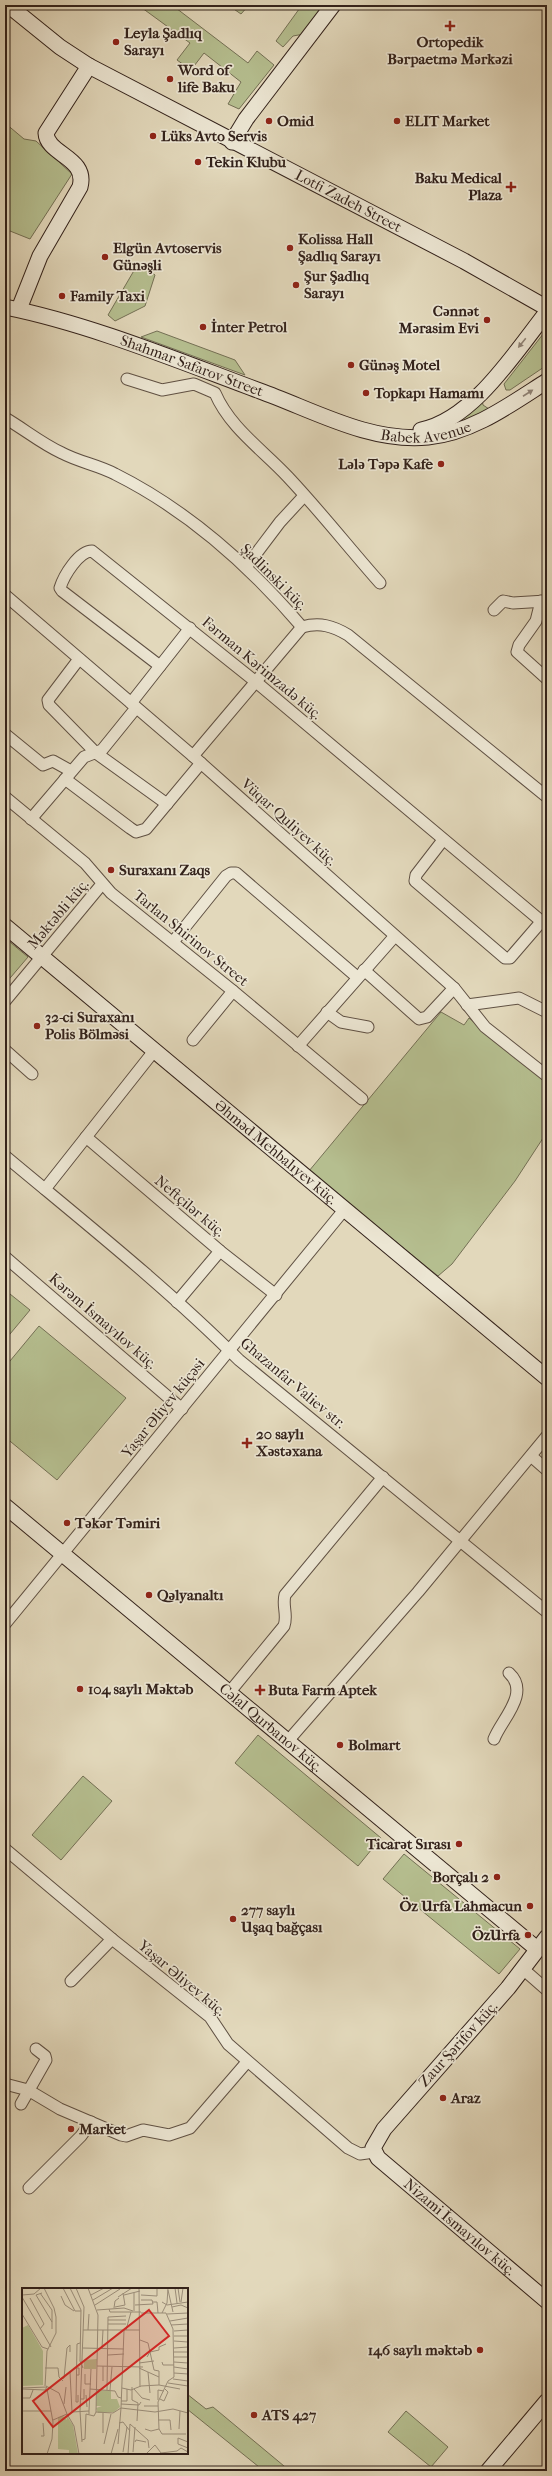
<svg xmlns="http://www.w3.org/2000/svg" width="552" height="2476" font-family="'IM FELL French Canon',serif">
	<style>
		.green { fill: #b5be8f; stroke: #747055 }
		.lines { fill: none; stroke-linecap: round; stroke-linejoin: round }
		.street-casing { stroke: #5f5043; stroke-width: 13 }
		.secondary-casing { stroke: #33221b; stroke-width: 17 }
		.street { stroke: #ece6d3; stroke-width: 11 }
		.secondary { stroke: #ece6d3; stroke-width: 15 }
		.oneway { fill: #908477 }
		.poi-dot { fill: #8f2418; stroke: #ece6d3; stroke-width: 1.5 }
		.labels { text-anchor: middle; stroke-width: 3.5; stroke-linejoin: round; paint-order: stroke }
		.poi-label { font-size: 15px; font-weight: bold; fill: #33221b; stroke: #ece6d3; text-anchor: start }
		.street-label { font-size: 15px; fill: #33221b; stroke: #ece6d3 }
		.inset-road { fill: none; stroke: #9c8f7b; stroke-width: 1 }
		.view { fill: #d62828; fill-opacity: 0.15; stroke: #d62828; stroke-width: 2 }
		.inset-edge { fill: none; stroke: #33221b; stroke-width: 2 }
	</style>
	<rect width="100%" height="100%" fill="#e2d8bb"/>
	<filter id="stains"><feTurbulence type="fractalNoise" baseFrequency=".005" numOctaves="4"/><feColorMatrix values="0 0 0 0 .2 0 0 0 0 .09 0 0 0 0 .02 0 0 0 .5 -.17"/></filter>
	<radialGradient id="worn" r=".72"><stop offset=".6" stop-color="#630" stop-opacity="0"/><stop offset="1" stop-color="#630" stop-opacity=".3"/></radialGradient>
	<!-- green -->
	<g class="green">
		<path d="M138 5H172L248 63 257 51 274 65 239 109 228 104 241 82 204 53 191 70 177 60 190 43Z"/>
		<path d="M228 5H249L241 14Z"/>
		<path d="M302 5H326L304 34 293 36 283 47 276 41Z"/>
		<path d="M5 123 24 139 36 141 72 174 30 239 10 231 5 232Z"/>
		<path d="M139 262 155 275 145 306 115 321 108 315Z"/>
		<path d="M547 329V365L510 390H506L504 384Z"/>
		<path d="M157 331 235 360 245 375 141 337Z"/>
		<path d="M482 399 483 405 489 409 478 416 449 426Z"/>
		<path d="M5 938 28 957 5 984Z"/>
		<path d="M441 1012 464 1025 469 1018 547 1083V1132L515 1181 452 1264 438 1276 309 1171Z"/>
		<path d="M5 1290 30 1310 5 1340Z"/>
		<path d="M39 1326 126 1398 57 1480 5 1437V1367Z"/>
		<path d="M258 1735 381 1838 358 1866 235 1763Z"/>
		<path d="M83 1776 112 1801 61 1860 32 1835Z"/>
		<path d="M404 1854 520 1949 499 1974 383 1879Z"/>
		<path d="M187 2394 206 2409 213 2407 290 2471H264L187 2409Z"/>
		<path d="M406 2411 448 2447 431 2467 388 2432Z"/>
	</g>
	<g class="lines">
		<defs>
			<g id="street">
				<path d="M127 379 162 390 194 384 215 393C230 428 263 450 288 477 320 511 349 548 380 583"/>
				<path d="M5 418C24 429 42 444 62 453 79 462 98 465 115 474 187 510 250 566 302 627 320 622 333 626 348 635L547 797"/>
				<path d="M246 567 280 522 304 496"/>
				<path d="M5 595 193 756 454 988 485 1027 547 1076"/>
				<path d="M541 601 536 621 519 645 517 652 547 679"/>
				<path d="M494 610 503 601 513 603 546 601"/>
				<path d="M79 659 48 700 49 705 96 753 167 804"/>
				<path d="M160 666 62 591 60 588C64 575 79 551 92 551L256 682 547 926"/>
				<path d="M131 703 190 628"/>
				<path d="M5 734 43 765 53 761 71 771"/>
				<path d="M193 756 302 627"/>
				<path d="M65 779 130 828 136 832 146 829 201 763"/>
				<path d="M5 797 85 863 111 893 233 991 362 1099"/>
				<path d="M31 819 84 757 102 750 136 708"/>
				<path d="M443 840 416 875 415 881 505 958H510L541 922"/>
				<path d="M173 942 226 876 231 873H236L357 977"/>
				<path d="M364 970 419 1019 427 1017 454 988"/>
				<path d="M5 1001 102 884"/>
				<path d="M467 1005 519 998 547 1012"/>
				<path d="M327 1012 341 1022 368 1027"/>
				<path d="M193 1040 233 991"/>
				<path d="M298 1046 394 937"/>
				<path d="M5 1050 32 1074"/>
				<path d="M86 1137 220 1251 276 1295"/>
				<path d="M5 1156C84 1222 166 1287 239 1360L547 1612"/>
				<path d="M45 1189 154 1051"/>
				<path d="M5 1257 182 1409"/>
				<path d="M177 1302 220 1251"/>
				<path d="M531 1456 547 1470"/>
				<path d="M5 1624 344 1210"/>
				<path d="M228 1694 284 1626C288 1615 282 1606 285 1595L383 1477"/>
				<path d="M494 1739C501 1720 531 1693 509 1673"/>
				<path d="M287 1742 418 1592 547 1436"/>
				<path d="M5 1849 112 1939 210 2017 228 2044 348 2148 360 2154 374 2152"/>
				<path d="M523 1969 547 1990"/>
				<path d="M71 1981 112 1939"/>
				<path d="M5 2084 28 2090 60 2109 121 2135 126 2136 143 2130 169 2135 190 2128 247 2062"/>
				<path d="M21 2104 46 2060 45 2056 36 2049"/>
				<path d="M29 2188 81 2136 91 2122"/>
			</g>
			<g id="secondary">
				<path id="s1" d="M8 5 60 47 89 66 464 261 547 308"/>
				<path d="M232 142 246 119 333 5"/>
				<path id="s2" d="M5 307C90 324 179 361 260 391 313 410 370 443 428 437 472 433 511 404 547 381"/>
				<path d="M19 309 40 256 80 187C88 157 47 155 46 133L89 66"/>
				<path d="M421 430C473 420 516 351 547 312"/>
				<path id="s3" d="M5 926 547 1378"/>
				<path id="s4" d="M5 1506 537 1949"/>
				<path id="s5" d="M547 1937 508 1988 384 2129 373 2148 378 2158 547 2301"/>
				<path d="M488 2471 547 2401"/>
			</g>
		</defs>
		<!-- street casing -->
		<use href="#street" class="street-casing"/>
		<!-- secondary casing -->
		<use href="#secondary" class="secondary-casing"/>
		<!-- street -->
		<use href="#street" class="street"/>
		<!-- secondary -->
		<use href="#secondary" class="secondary"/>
	</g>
	<!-- one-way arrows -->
	<defs><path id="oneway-solid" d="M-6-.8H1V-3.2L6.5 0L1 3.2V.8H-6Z"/></defs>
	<g class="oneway">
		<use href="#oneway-solid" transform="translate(522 343) rotate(129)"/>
		<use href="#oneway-solid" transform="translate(528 393) rotate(-33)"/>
	</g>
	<!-- markers -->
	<g class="poi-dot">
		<path d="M448 20h4v4h4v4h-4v4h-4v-4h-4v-4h4z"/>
		<circle cx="116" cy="42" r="4"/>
		<circle cx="170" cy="79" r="4"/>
		<circle cx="269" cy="121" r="4"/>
		<circle cx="397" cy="121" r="4"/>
		<circle cx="153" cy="136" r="4"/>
		<circle cx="198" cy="162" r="4"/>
		<path d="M509 181h4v4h4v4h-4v4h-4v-4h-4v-4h4z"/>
		<circle cx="290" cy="248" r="4"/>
		<circle cx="105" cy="257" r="4"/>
		<circle cx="296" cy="285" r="4"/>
		<circle cx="62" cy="296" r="4"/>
		<circle cx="487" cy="320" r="4"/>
		<circle cx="203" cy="327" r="4"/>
		<circle cx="351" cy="365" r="4"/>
		<circle cx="366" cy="393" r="4"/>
		<circle cx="441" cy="464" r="4"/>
		<circle cx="111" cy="870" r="4"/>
		<circle cx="37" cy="1026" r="4"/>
		<path d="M245 1437h4v4h4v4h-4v4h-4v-4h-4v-4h4z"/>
		<circle cx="67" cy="1523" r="4"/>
		<circle cx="149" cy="1595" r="4"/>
		<circle cx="80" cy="1689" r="4"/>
		<path d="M258 1684h4v4h4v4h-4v4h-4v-4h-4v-4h4z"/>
		<circle cx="340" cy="1745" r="4"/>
		<circle cx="459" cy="1844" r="4"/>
		<circle cx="497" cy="1877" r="4"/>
		<circle cx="530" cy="1906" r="4"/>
		<circle cx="233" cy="1919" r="4"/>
		<circle cx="528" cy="1935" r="4"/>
		<circle cx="443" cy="2098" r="4"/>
		<circle cx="71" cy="2129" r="4"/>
		<circle cx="480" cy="2350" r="4"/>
		<circle cx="254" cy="2415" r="4"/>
	</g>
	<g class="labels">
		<!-- poi labels -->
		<g class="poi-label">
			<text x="124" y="38">Leyla Şadlıq<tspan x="124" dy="17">Sarayı</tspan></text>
			<text x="450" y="47" text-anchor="middle">Ortopedik<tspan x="450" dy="17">Bərpaetmə Mərkəzi</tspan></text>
			<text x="178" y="75">Word of<tspan x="178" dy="17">life Baku</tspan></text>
			<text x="277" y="126">Omid</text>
			<text x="405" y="126">ELIT Market</text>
			<text x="161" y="141">Lüks Avto Servis</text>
			<text x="206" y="167">Tekin Klubu</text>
			<text x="502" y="183" text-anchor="end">Baku Medical<tspan x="502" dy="17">Plaza</tspan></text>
			<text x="298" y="244">Kolissa Hall<tspan x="298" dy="17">Şadlıq Sarayı</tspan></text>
			<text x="113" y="253">Elgün Avtoservis<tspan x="113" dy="17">Günəşli</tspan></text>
			<text x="304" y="281">Şur Şadlıq<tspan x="304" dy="17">Sarayı</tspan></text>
			<text x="70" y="301">Family Taxi</text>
			<text x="479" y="316" text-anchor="end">Cənnət<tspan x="479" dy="17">Mərasim Evi</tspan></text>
			<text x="211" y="332">İnter Petrol</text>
			<text x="359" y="370">Günəş Motel</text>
			<text x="374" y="398">Topkapı Hamamı</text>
			<text x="433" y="469" text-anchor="end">Lələ Təpə Kafe</text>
			<text x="119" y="875">Suraxanı Zaqs</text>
			<text x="45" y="1022">32-ci Suraxanı<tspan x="45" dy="17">Polis Bölməsi</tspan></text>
			<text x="256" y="1439">20 saylı<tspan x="256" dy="17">Xəstəxana</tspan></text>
			<text x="75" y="1528">Təkər Təmiri</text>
			<text x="157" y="1600">Qəlyanaltı</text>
			<text x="88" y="1694">104 saylı Məktəb</text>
			<text x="268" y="1695">Buta Farm Aptek</text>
			<text x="348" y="1750">Bolmart</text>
			<text x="451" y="1849" text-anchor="end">Ticarət Sırası</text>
			<text x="489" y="1882" text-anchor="end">Borçalı 2</text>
			<text x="522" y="1911" text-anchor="end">Öz Urfa Lahmacun</text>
			<text x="241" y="1915">277 saylı<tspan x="241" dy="17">Uşaq bağçası</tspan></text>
			<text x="520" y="1940" text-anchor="end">ÖzUrfa</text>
			<text x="451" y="2103">Araz</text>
			<text x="79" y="2134">Market</text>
			<text x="472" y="2355" text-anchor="end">146 saylı məktəb</text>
			<text x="262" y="2420">ATS 427</text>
		</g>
		<!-- street labels -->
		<g class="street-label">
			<text dy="5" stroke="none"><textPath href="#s1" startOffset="394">Lotfi Zadeh Street</textPath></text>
			<text dy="5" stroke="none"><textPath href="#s2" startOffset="196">Shahmar Safarov Street</textPath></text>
			<text dy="5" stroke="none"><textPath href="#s2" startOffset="443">Babek Avenue</textPath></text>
			<text transform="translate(274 577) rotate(45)" y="5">Şadlinski küç.</text>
			<text transform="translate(262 668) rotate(40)" y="5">Fərman Kərimzadə küç.</text>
			<text transform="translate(289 822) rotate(42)" y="5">Vüqar Quliyev küç.</text>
			<text transform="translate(58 914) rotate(-50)" y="5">Məktəbli küç.</text>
			<text transform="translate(191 938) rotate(39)" y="5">Tarlan Shirinov Street</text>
			<text dy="5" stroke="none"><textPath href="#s3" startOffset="353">Əhməd Mehbalıyev küç.</textPath></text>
			<text transform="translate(190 1206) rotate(40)" y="5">Neftçilər küç.</text>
			<text transform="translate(103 1321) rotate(41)" y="5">Kərəm İsmayılov küç.</text>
			<text transform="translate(293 1383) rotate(40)" y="5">Ghazanfar Valiev str.</text>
			<text transform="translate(163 1408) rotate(-51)" y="5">Yaşar Əliyev küçəsi</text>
			<text dy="5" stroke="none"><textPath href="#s4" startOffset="346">Cəlal Qurbanov küç.</textPath></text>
			<text transform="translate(182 1978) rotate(40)" y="5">Yaşar Əliyev küç.</text>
			<text transform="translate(458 2044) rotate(-48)" y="5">Zaur Şərifov küç.</text>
			<text dy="5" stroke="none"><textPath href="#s5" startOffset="392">Nizami İsmayılov küç.</textPath></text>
		</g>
	</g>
	<!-- overview -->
	<g transform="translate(22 2288)">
		<rect width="166" height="166" fill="#e2d8bb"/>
		<path d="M6 37 21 63V97L0 98V40ZM75 71 74 81H62V72ZM75 102 89 103V111H95L98 119 92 124 76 125 74 120 80 118H74ZM44 127 51 137 56 166H47V162L36 161V129L41 128 45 132Z" fill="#b5be8f"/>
		<path class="inset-road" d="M22 0 32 20 34 29V45L25 63 23 98M41 0 53 23H59M48 0 59 22 58 73 61 80M54 0 62 19 58 123 60 154M66 0 76 27 74 124M117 0 118 99M153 0 155 15M156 0 158 14M146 2 151 24M18 5 30 22V41M20 5 14 7 30 34M112 5V23M0 7 12 6 19 0M69 7 82 0M102 7 118 3M119 7 135 8V0M39 8 43 17 52 23M0 9 29 59M96 9 110 0M8 10 22 36 18 41M71 12 91 0M131 14H135L136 25M140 14 145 17 166 14M159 14 161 0M73 17 98 1M113 17 131 16 130 12H119M93 19 103 17 101 5M150 19 159 17 166 20M92 20 93 13 97 10M87 21 88 24H119M75 22 102 20 111 23M119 25H144L151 41 152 89 146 93 136 114 137 141 140 146H164M140 25 145 15 146 0M0 26 20 59 26 61M145 26 166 25M86 32H104M148 33 166 30M86 36H104M149 37 166 36M61 42H118M66 42 67 26M104 42 109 24M152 43 166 42M152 48H166M118 52 126 55 132 82 137 83V97M152 53 166 54M61 60 102 61M80 60 81 42M152 60 166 59M152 64H166M86 67 102 66M125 69 128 64 137 62V59L144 56M152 69H166M140 74 141 77H152M152 74 166 75M117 75 132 73M75 78 121 79M152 79 166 81M23 80H36L37 89 41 93M117 80 137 89M48 84 50 124 67 123V126M126 84 128 105M152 85 166 86M63 86V96H69M54 87H57V80H54M39 91 42 90 45 60 48 57V64M151 91 166 93M81 93V78M146 95 166 98M24 98 37 105 45 126 52 138 57 166M110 99V112L116 115 115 133M0 100 25 99 23 102 0 101M100 100 109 102 119 98 137 97 158 101M25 101 31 134 30 151 25 166M68 101 93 103 96 109 99 110M112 101 120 110 128 112M85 102 86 29 104 28M88 102 90 79M56 107V114H54L55 56 58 55M64 107 65 119M0 110H8L11 102M59 111H62V101M138 111 142 113 146 104 143 101M136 112V102L142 103M99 113H105V101M42 116 44 99M99 116 117 117 119 114M122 118H136M0 123H29M67 123 69 81M74 124 91 125 99 120 102 42M31 132 45 126M136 132H148L149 142M97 135 101 134 108 143M123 141 129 143 137 141M157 141 158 123M81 145V125M19 148H22L21 135M60 152 63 151 64 126 72 128 74 124M113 154 114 152 124 154M166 154 156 150V156L166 160M82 156 89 126M96 156 99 120 133 124 151 121 166 125M101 164 105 139M111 164 113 139M89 166 96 141M106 166 108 136 126 152 127 160M109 166H124M124 166 133 157 139 165 155 163 159 160 166 164"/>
		<path class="view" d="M127 22 147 48 31 139 11 113Z"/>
		<rect width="166" height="166" class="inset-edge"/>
	</g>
	<!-- margin -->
	<rect width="552" height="2476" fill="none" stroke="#e2d8bb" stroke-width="20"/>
	<rect x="6" y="6" width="540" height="2464" fill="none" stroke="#33221b" stroke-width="2"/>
	<rect x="10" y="10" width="532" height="2456" fill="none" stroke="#33221b"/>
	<rect width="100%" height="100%" filter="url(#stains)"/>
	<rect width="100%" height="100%" fill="url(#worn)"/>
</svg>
